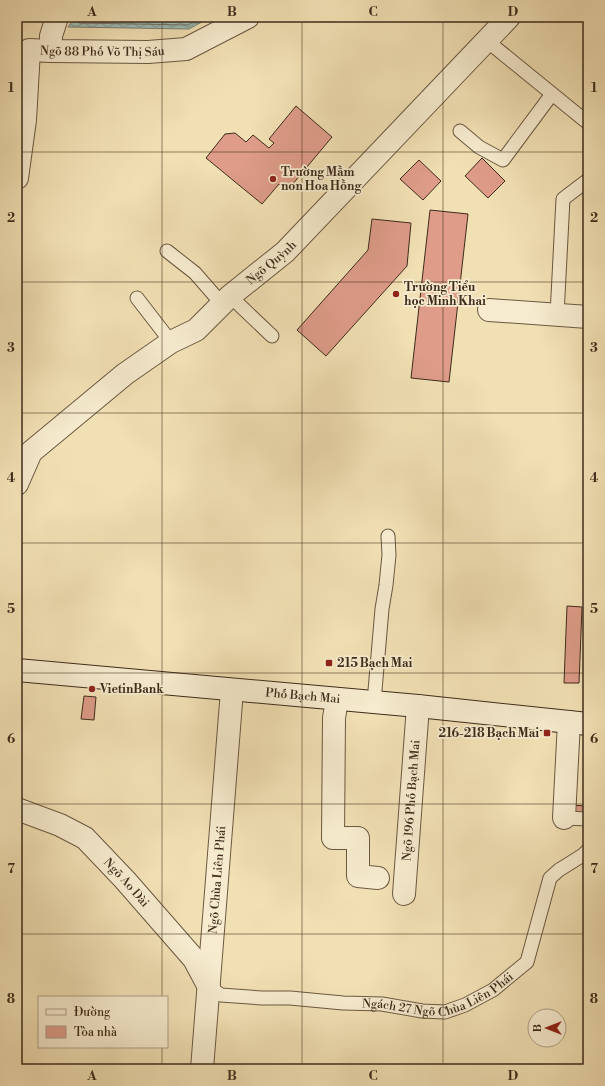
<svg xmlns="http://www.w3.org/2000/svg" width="605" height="1086" font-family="'Libre Bodoni',serif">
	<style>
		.water { fill: url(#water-waves); stroke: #778177 }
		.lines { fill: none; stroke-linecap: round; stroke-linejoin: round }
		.shore { stroke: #6e7368; stroke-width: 1 }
		.building { fill: #de9c89; stroke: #3e2b1b }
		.service-casing { stroke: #6b5841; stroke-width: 15 }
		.minor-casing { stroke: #6b5841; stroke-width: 24 }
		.secondary-casing { stroke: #3e2b1b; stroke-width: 24 }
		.service { stroke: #f6ebce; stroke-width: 13 }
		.minor { stroke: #f6ebce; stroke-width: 22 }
		.secondary { stroke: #f6ebce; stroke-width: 22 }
		.grid { fill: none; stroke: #3e2b1b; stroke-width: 1; stroke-opacity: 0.55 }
		.poi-dot { fill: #8f2418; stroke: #f6ebce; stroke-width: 1.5 }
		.labels { text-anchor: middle; stroke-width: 3.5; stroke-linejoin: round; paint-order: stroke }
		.street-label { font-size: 12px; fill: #3e2b1b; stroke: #f6ebce }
		.poi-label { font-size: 12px; font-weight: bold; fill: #3e2b1b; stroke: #f6ebce; text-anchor: start }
		.neatline { fill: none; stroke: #3e2b1b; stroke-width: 1.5 }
		.grid-label { font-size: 13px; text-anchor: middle; font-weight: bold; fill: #3e2b1b }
	</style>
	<defs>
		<pattern id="water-waves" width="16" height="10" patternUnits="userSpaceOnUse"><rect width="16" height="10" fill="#9dbbb5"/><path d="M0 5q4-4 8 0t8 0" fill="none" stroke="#819892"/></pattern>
	</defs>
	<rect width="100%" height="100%" fill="#f1e0b4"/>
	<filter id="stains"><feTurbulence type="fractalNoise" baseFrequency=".005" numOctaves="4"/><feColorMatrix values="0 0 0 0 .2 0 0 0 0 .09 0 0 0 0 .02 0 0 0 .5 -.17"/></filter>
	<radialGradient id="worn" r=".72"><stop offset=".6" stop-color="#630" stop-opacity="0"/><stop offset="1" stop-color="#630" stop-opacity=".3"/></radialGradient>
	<!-- water -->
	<path class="water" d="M75 17H211L189 29 68 27Z"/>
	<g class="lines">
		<!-- shore -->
		<g class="shore">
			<path d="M78 17V21L79 23 188 25 203 17"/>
			<path d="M83 17 186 20 193 17"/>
		</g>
	</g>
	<!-- building -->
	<g class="building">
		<path d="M296 106 332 137 287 191 279 184 262 204 206 158 225 134 235 133 246 142 253 135 269 148 274 143 269 139Z"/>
		<path d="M482 158 505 181 488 198 465 176Z"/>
		<path d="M419 160 441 181 423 200 400 179Z"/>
		<path d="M430 210 468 214 449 382 411 378Z"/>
		<path d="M372 219 411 223 407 266 326 356 297 330 368 250Z"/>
		<path d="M567 606 582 607 579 683H564Z"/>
		<path d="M84 696 96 697 94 720 81 719Z"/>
		<path d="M567 805 588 806V817L566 816Z"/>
	</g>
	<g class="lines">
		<defs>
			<g id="service">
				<path d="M486 40 588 123"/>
				<path d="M460 131 479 147 503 160 552 94"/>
				<path d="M167 251 195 273 222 304"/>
				<path d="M230 296 272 336"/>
				<path d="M137 298 171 342"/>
				<path d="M557 315 563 199 588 180"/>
				<path d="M374 702 382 609 386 585 389 555 388 536"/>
				<path d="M564 818 588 819"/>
				<path id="s1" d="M209 987 221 995 262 998H290L343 1003 382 1004 422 1011 445 1012 465 1005 493 990 527 962 550 878 559 870 583 855 588 850"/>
			</g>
			<g id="minor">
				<path d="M51 51V36L57 17"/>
				<path id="s2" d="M17 178 25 120 29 50 51 51 148 52 186 49 248 17"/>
				<path d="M489 310 588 317"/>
				<path id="s3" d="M17 484 31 452 125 374 171 342 196 330 230 296 285 252 509 17"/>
				<path d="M337 699 334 718 333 838H358V876L378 878"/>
				<path id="s4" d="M17 809 60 825 85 838 125 880 194 959 209 987"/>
				<path d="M564 818 569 722"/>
				<path id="s5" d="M404 894 418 706"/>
				<path id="s6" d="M202 1069 232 690"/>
			</g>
			<g id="secondary">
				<path id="s7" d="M17 670 418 706 588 724"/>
			</g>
		</defs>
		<!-- service casing -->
		<use href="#service" class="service-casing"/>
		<!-- minor casing -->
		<use href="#minor" class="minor-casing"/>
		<!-- secondary casing -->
		<use href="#secondary" class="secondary-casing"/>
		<!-- service -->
		<use href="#service" class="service"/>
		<!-- minor -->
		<use href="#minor" class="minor"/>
		<!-- secondary -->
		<use href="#secondary" class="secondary"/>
	</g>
	<!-- grid -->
	<path class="grid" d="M162 17V997M302 17V1069M443 17V1069M17 152H588M17 282H588M17 413H588M17 543H588M17 673H588M17 804H588M17 934H588M162 1047V1069"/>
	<!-- markers -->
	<g class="poi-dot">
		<circle cx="273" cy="179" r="4"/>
		<circle cx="396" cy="294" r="4"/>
		<rect x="325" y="659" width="8" height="8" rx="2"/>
		<circle cx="92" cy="689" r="4"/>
		<rect x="543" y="729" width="8" height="8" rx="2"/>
	</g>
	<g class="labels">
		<!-- street labels -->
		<g class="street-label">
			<text dy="4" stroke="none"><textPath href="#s2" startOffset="202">Ngõ 88 Phố Võ Thị Sáu</textPath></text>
			<text dy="4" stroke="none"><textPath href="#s3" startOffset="342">Ngõ Quỳnh</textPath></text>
			<text dy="4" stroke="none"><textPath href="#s7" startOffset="287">Phố Bạch Mai</textPath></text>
			<text dy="4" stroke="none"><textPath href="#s5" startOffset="94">Ngõ 196 Phố Bạch Mai</textPath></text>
			<text dy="4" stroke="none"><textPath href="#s6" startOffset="190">Ngõ Chùa Liên Phái</textPath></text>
			<text dy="4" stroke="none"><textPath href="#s4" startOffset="135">Ngõ Ao Dài</textPath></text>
			<text dy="4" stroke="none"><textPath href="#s1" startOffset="236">Ngách 27 Ngõ Chùa Liên Phái</textPath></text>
		</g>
		<!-- poi labels -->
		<g class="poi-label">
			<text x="281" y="176">Trường Mầm<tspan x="281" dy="14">non Hoa Hồng</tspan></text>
			<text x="404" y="291">Trường Tiểu<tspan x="404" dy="14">học Minh Khai</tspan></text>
			<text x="337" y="667">215 Bạch Mai</text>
			<text x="100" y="693">VietinBank</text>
			<text x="539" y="737" text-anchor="end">216-218 Bạch Mai</text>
		</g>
	</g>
	<!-- margin -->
	<rect width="605" height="1086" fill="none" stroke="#f1e0b4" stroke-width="44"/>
	<!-- legend -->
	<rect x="38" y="996" width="130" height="52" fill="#f6ebce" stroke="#ac9e86"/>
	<rect x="46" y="1009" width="20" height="6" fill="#f6ebce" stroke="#ac9e86"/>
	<text x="74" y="1016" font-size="12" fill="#3e2b1b">Đường</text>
	<rect x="46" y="1026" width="20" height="12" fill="#de9c89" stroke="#ac9e86"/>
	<text x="74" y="1036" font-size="12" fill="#3e2b1b">Tòa nhà</text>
	<!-- north arrow -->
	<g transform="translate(547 1028) rotate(270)"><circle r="19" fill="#f6ebce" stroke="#ac9e86"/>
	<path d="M0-3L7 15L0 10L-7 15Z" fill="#8f2418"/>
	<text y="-6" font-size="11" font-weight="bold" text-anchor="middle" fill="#3e2b1b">B</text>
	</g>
	<rect x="22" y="22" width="561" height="1042" class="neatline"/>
	<g class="grid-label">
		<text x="92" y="16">A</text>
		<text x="232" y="16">B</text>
		<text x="373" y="16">C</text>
		<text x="513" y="16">D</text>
		<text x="11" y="92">1</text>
		<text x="594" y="92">1</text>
		<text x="11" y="222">2</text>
		<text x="594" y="222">2</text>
		<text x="11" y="352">3</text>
		<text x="594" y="352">3</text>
		<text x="11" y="482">4</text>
		<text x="594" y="482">4</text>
		<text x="11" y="613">5</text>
		<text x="594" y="613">5</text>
		<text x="11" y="743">6</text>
		<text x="594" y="743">6</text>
		<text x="11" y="873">7</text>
		<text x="594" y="873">7</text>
		<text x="11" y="1003">8</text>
		<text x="594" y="1003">8</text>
		<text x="92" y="1080">A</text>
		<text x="232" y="1080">B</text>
		<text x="373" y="1080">C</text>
		<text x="513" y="1080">D</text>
	</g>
	<rect width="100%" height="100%" filter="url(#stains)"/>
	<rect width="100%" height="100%" fill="url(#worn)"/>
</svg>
